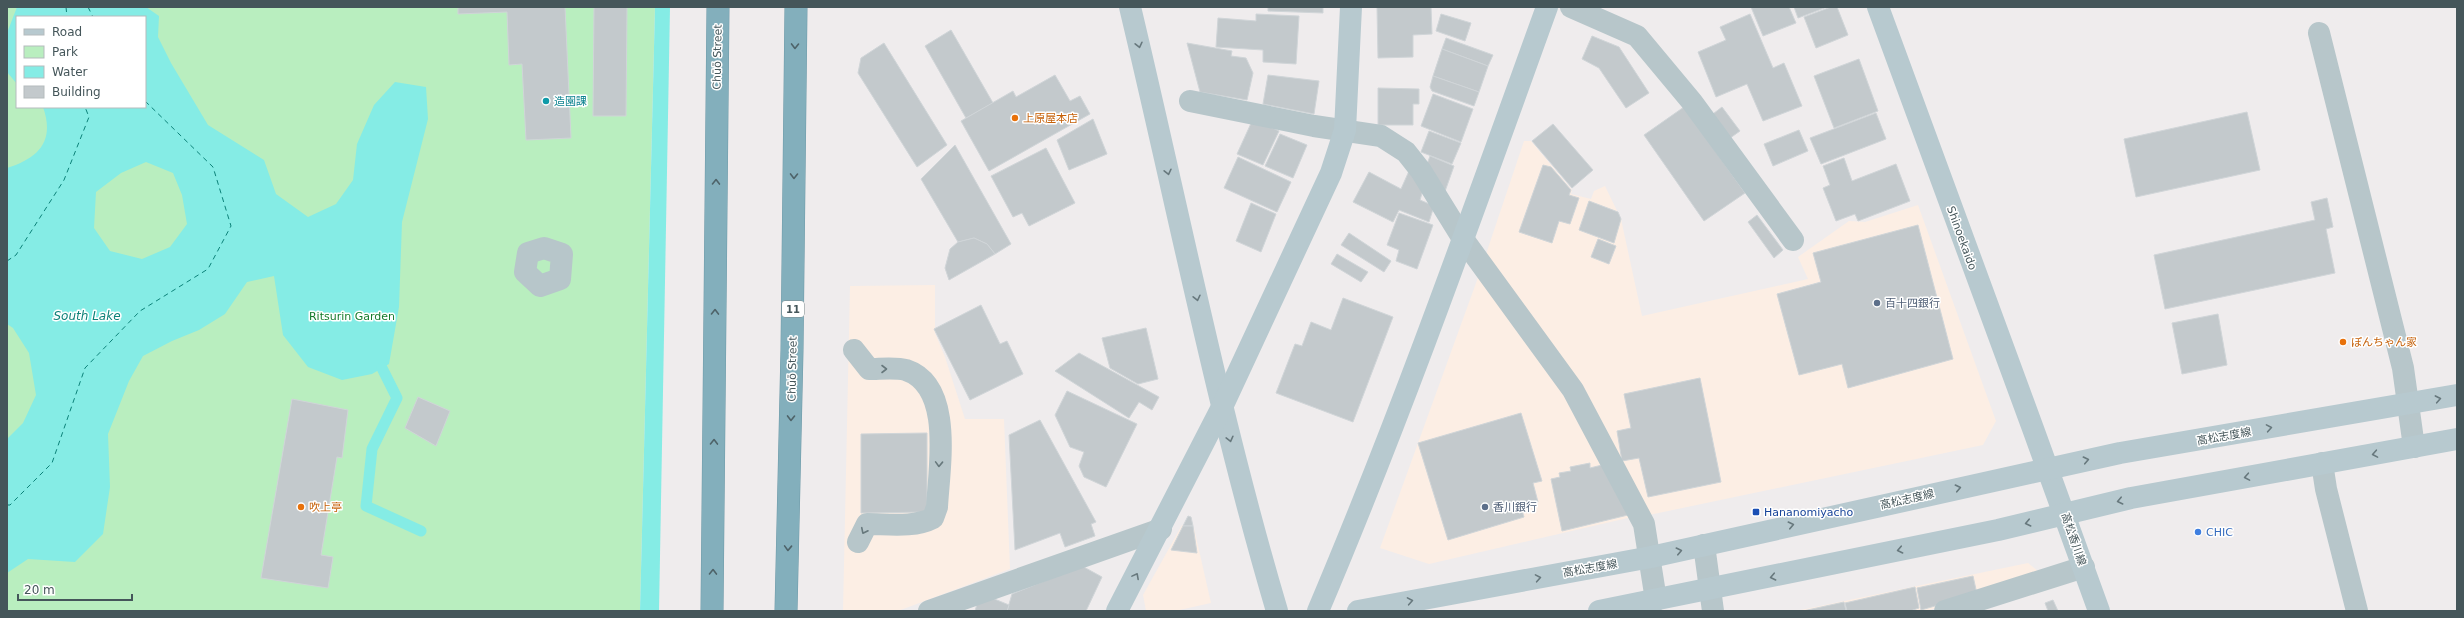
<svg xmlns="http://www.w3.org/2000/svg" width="2464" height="618" font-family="'DejaVu Sans','Noto Sans JP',sans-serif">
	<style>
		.commercial { fill: #fceee4 }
		.green { fill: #b9eebf; fill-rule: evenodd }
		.water { fill: #85ece5; fill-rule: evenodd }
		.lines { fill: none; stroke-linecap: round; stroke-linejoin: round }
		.stream { stroke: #85ece5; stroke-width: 11 }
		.ferry { stroke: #0c8279; stroke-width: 1; stroke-dasharray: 5 4; stroke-linecap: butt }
		.building { fill: #c3c9cc; stroke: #d0d5d8 }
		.highway-casing { stroke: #6e9aa8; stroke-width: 23 }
		.lane { stroke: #b7c6ca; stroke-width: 22 }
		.street { stroke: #b7c6ca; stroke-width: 22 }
		.secondary { stroke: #b7c9cf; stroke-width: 22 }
		.highway { stroke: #83afbc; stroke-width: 22 }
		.oneway { stroke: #67787d }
		.oneway2 { stroke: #4e6369 }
		.oneway3 { stroke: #67787c }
		.culture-dot { fill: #0f9aa8; stroke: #fff; stroke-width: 1.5 }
		.food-dot { fill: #e8710a; stroke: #fff; stroke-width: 1.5 }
		.service-dot { fill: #5c6f8a; stroke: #fff; stroke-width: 1.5 }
		.transit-dot { fill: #1a4fb4; stroke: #fff; stroke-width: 1.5 }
		.shop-dot { fill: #3f7fe0; stroke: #fff; stroke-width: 1.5 }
		.labels { text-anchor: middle; stroke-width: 3; stroke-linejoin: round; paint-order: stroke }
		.shield { fill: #fff; stroke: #7d898c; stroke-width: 1 }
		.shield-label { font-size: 10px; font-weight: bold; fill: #45565a }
		.street-label { font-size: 11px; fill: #45565a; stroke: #fff }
		.culture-label { font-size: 11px; fill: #0d838f; stroke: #fff; text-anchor: start }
		.food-label { font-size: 11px; fill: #c56008; stroke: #fff; text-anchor: start }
		.service-label { font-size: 11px; fill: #4e5e75; stroke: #fff; text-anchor: start }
		.park-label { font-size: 11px; fill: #157b2c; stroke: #fff }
		.transit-label { font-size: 11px; fill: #164399; stroke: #fff; text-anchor: start }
		.shop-label { font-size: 11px; fill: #366cbe; stroke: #fff; text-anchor: start }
		.water-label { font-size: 12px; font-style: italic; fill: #0c8279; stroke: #fff }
	</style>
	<rect width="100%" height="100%" fill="#efeced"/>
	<!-- commercial -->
	<g class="commercial">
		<path d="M1524 141H1531L1572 190 1571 194 1591 199 1594 191 1605 186 1621 219 1642 316 1808 279 1798 257 1849 221 1865 222 1918 205 1996 421 1983 445 1649 515 1484 260Z"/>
		<path d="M1480 272 1567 396 1632 517 1429 564 1380 548Z"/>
		<path d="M935 285V333L945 357 965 419H1004L1010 569 898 611H843L850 286Z"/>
		<path d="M1182 525 1194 528 1211 603 1175 611H1146L1143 595Z"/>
		<path d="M2028 563 2043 575 1926 611H1796Z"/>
	</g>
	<!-- green -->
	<path class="green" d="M7 7H655L640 611H7ZM17 17H145V107H17Z"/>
	<!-- water -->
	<g class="water">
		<path d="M17 7H146L159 16 158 37 171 63 208 125 264 160 276 194 308 217 336 204 353 180 357 144 374 105 395 82 426 87 428 119 402 222 399 307 389 364 372 374 342 380 308 367 283 335 274 276 247 282 225 314 199 330 172 341 143 356 129 381 108 434 110 487 103 534 75 562 28 559 7 573V439L23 423 36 395 29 353 13 328 7 324V168C39 158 55 141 43 107H145V17H17V84L7 72V33ZM146 162 173 173 182 195 187 224 170 247 142 259 110 251 94 228 96 192 121 173Z"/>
		<path d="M655 7H670L659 611H640Z"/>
	</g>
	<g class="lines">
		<!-- stream -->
		<path class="stream" d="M382 368 397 398 372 449 366 506 421 531"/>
		<!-- ferry -->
		<g class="ferry">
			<path d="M66 7 67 17"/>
			<path d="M88 7 93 17"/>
			<path d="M7 261 16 255 64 180 89 117 85 107"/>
			<path d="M7 505H10L52 463 85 368 140 311 208 269 231 226 213 167 145 101"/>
		</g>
	</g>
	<!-- building -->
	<g class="building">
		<path d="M458 7H565L571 138 526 140 522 64 509 65 507 12 458 14Z"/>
		<path d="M594 7H627L626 116H593Z"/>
		<path d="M1268 7H1323V13L1268 11Z"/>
		<path d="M1377 7H1431L1432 34 1413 35V57L1378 58Z"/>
		<path d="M1751 7H1789L1796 23 1763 36Z"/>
		<path d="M1794 7H1827L1798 18Z"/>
		<path d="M1831 7H1837L1848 35 1816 48 1804 17Z"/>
		<path d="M1256 14 1299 16 1296 64 1263 62V50L1216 47 1218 18 1256 21Z"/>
		<path d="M1441 14 1471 23 1465 41 1436 31Z"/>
		<path d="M1750 14 1773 68 1784 63 1802 106 1763 121 1747 84 1716 97 1698 52 1726 40 1720 27Z"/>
		<path d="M951 30 993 103 966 118 925 46Z"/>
		<path d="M1592 36 1619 47 1649 93 1626 108 1599 68 1582 59Z"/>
		<path d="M1446 38 1493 55 1488 66 1442 49Z"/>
		<path d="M884 43 947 145 917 167 858 73 861 58Z"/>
		<path d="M1187 43 1232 51 1231 56 1246 58 1253 73 1247 100 1200 92Z"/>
		<path d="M1442 49 1488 66 1479 92 1433 76Z"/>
		<path d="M1859 59 1878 111 1834 128 1814 76Z"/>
		<path d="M1055 75 1070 101 1080 96 1090 114 989 171 961 121 1013 91 1016 97Z"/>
		<path d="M1268 75 1319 81 1314 114 1263 104Z"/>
		<path d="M1433 76 1479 92 1474 106 1432 91 1430 87Z"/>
		<path d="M1378 88 1419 89V104H1413V125H1378Z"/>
		<path d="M1433 94 1473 109 1461 142 1421 126Z"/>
		<path d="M1684 107 1745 193 1704 221 1644 135Z"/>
		<path d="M1722 107 1740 131 1726 141 1709 117Z"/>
		<path d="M2247 112 2260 170 2136 197 2124 139Z"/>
		<path d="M1876 113 1886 139 1821 164 1810 138Z"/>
		<path d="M1093 119 1107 154 1069 170 1057 140Z"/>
		<path d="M1253 119 1279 131 1263 165 1237 154Z"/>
		<path d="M1553 124 1593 170 1572 188 1532 141Z"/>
		<path d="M1799 130 1808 151 1773 166 1764 144Z"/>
		<path d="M1429 131 1461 143 1452 164 1421 152Z"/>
		<path d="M1280 134 1307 145 1293 178 1265 166Z"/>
		<path d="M955 145 1011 244 995 254 987 244 974 238 958 242 921 179Z"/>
		<path d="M1046 148 1075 203 1029 226 1022 213 1013 217 991 176Z"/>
		<path d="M1430 156 1454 166 1443 197 1426 167Z"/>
		<path d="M1238 157 1291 182 1277 212 1224 188Z"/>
		<path d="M1844 158 1852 181 1896 164 1910 201 1858 221 1855 214 1836 221 1823 188 1830 185 1823 166Z"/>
		<path d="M1543 165 1551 167 1571 190 1569 195 1579 198 1570 224 1559 221 1552 243 1519 232Z"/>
		<path d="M1409 171 1423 190 1420 200 1434 206 1429 222 1399 210 1393 222 1353 202 1369 172 1401 189Z"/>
		<path d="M2327 198 2333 227 2326 229 2335 273 2165 309 2154 255 2315 220 2311 202Z"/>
		<path d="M1589 201 1618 212 1621 219 1614 243 1579 230Z"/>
		<path d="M1251 203 1276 214 1261 252 1236 241Z"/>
		<path d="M1399 213 1433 225 1417 269 1396 261 1399 250 1387 245Z"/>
		<path d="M1757 215 1783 250 1774 258 1748 222Z"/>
		<path d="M1918 225 1953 359 1848 388 1842 364 1799 375 1777 294 1821 282 1813 253Z"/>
		<path d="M1349 233 1391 261 1384 272 1341 245Z"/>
		<path d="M974 238 987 244 995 254 949 280 945 268 950 249 958 242Z"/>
		<path d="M1598 239 1616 246 1609 264 1591 257Z"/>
		<path d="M1337 254 1368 272 1361 282 1331 264Z"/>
		<path d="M1343 298 1393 317 1353 422 1276 393 1295 344 1302 346 1311 322 1331 330Z"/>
		<path d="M981 305 1000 344 1007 341 1023 374 970 400 934 329Z"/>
		<path d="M2218 314 2227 365 2182 374 2172 323Z"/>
		<path d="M1146 328 1158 379 1138 384 1110 368 1102 338Z"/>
		<path d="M1079 353 1159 397 1152 410 1139 402 1129 418 1055 371Z"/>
		<path d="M1700 378 1721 482 1648 497 1639 458 1622 461 1617 431 1631 428 1624 394Z"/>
		<path d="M1067 391 1137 424 1106 487 1084 477 1079 466 1084 452 1070 447 1055 415Z"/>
		<path d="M418 397 450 411 436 446 405 428Z"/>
		<path d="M292 399 348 410 342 458 337 457 321 555 333 557 328 588 261 578Z"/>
		<path d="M1521 413 1542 481 1533 483 1538 502 1521 507 1524 517 1448 540 1418 443Z"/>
		<path d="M1040 420 1096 522 1091 524 1095 536 1065 547 1060 533 1015 550 1009 435Z"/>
		<path d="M927 433V512L861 513V434Z"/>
		<path d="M1590 463V468L1602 465 1628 515 1562 531 1551 479 1560 477 1559 473 1571 471 1570 467Z"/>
		<path d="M1188 516 1191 517 1193 526H1183Z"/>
		<path d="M1183 526H1193L1197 553 1171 550Z"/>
		<path d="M1082 566 1102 577 1086 611H1007L1012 594Z"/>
		<path d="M1973 576 1977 594 1921 610 1917 588Z"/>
		<path d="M1915 587 1919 608 1910 611H1847L1845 603Z"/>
		<path d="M992 598 1009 605 1007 611H975L977 604Z"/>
		<path d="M2053 600 2058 611H2048L2045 603Z"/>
		<path d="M1844 602 1846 611H1803Z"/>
	</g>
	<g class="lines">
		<defs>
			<g id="highway">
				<path d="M712 611 718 7"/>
				<path d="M786 611 792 350 796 7"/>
			</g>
		</defs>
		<!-- highway casing -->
		<use href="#highway" class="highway-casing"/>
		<!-- lane -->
		<g class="lane">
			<path d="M1571 7 1637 36 1692 102 1793 240"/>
			<path d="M1190 101 1314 126 1381 136 1406 152 1421 171 1463 239 1573 390 1644 524 1656 600"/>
			<path d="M854 350 869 369C880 369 896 367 906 370 954 386 939 468 937 507L933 518C914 528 888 524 867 524L858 542"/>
			<path d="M2322 463 2326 489 2357 611"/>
		</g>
		<!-- street -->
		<g class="street">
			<path d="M2319 33 2403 368 2414 447"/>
			<path d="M544 248 562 254 560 279 540 286 525 272 528 253Z"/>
			<path d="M1704 545 1713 611"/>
			<path d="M929 611 1161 529"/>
			<path d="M1945 611 2084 567"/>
		</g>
		<!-- secondary -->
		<g class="secondary">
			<path d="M1130 7C1178 208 1218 412 1277 611"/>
			<path d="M1878 7C1951 208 2027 409 2099 611"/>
			<path d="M1117 611 1222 407 1331 173 1345 130 1351 7"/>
			<path d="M1318 611C1402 413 1474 209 1547 7"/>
			<path d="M1358 611 1651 557 2120 453 2457 395"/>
			<path d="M1599 611 1998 530 2131 498 2457 439"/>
		</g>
		<!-- highway -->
		<use href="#highway" class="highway"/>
	</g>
	<!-- one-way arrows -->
	<defs><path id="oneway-chevron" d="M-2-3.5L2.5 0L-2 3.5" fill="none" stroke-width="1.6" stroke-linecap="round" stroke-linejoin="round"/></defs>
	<g class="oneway">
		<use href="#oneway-chevron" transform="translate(1139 45) rotate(77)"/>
		<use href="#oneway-chevron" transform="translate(1168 172) rotate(77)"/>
		<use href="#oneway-chevron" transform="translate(1197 298) rotate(77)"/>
		<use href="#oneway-chevron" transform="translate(2438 399) rotate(-11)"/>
		<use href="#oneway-chevron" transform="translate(2269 428) rotate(-10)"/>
		<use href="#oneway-chevron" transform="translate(1230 439) rotate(76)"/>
		<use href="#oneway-chevron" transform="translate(2375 454) rotate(170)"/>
		<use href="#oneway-chevron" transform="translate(2086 460) rotate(-12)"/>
		<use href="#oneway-chevron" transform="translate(2247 477) rotate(170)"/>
		<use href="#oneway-chevron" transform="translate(1958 488) rotate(-12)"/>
		<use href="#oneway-chevron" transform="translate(2120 501) rotate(167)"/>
		<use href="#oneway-chevron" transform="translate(2028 523) rotate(167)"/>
		<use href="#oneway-chevron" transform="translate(1791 525) rotate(-13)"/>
		<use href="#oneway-chevron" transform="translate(1900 550) rotate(168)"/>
		<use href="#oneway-chevron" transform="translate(1679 551) rotate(-13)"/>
		<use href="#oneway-chevron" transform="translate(1136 576) rotate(-62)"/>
		<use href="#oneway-chevron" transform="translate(1773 577) rotate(168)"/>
		<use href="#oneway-chevron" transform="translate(1538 578) rotate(-10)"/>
		<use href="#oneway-chevron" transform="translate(1410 601) rotate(-10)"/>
	</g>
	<g class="oneway2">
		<use href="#oneway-chevron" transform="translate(795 46) rotate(91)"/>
		<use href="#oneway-chevron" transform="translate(794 176) rotate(91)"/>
		<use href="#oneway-chevron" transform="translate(716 182) rotate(-89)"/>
		<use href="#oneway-chevron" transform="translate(715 312) rotate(-89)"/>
		<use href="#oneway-chevron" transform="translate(791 418) rotate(91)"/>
		<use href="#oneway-chevron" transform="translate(714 442) rotate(-89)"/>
		<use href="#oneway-chevron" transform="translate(788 548) rotate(92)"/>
		<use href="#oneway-chevron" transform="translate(713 572) rotate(-89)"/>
	</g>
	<g class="oneway3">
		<use href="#oneway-chevron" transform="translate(884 369)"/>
		<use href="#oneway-chevron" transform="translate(939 464) rotate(92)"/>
		<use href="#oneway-chevron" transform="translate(864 531) rotate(116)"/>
	</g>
	<!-- markers -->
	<circle class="culture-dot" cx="546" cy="101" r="4"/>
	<g class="food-dot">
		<circle cx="1015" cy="118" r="4"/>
		<circle cx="2343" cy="342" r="4"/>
		<circle cx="301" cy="507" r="4"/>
	</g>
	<g class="service-dot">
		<circle cx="1877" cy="303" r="4"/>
		<circle cx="1485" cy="507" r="4"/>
	</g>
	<rect class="transit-dot" x="1752" y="508" width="8" height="8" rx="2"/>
	<circle class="shop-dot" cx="2198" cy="532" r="4"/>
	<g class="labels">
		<!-- shield labels -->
		<rect class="shield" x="782" y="301" width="22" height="16" rx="3"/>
		<g class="shield-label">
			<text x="793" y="313">11</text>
		</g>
		<!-- street labels -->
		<g class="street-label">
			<text transform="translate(717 57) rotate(-89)" y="4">Chūō Street</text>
			<text transform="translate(1962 238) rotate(70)" y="4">Shinoekaido</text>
			<text transform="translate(792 369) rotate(-89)" y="4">Chūō Street</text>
			<text transform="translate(2224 436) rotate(-10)" y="4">高松志度線</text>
			<text transform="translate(1907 499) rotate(-13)" y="4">高松志度線</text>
			<text transform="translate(2074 539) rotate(71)" y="4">高松香川線</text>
			<text transform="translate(1590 568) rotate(-10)" y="4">高松志度線</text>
		</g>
		<!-- culture labels -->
		<g class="culture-label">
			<text x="554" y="105">造園課</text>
		</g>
		<!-- food labels -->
		<g class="food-label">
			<text x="1023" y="122">上原屋本店</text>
			<text x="2351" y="346">ぽんちゃん家</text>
			<text x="309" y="511">吹上亭</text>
		</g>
		<!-- service labels -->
		<g class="service-label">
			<text x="1885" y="307">百十四銀行</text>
			<text x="1493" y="511">香川銀行</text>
		</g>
		<!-- park labels -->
		<g class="park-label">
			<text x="352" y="320">Ritsurin Garden</text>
		</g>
		<!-- transit labels -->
		<g class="transit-label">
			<text x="1764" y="516">Hananomiyacho</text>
		</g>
		<!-- shop labels -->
		<g class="shop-label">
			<text x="2206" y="536">CHIC</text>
		</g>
		<!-- water labels -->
		<g class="water-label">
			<text x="87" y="320">South Lake</text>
		</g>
	</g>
	<!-- border -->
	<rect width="2464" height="618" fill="none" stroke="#45565a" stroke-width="16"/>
	<!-- legend -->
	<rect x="16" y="16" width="130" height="92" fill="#ffffff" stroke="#b5bbbd"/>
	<rect x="24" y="29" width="20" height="6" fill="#b7c9cf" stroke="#b5bbbd"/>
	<text x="52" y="36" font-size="12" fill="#45565a">Road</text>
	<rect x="24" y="46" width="20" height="12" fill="#b9eebf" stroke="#b5bbbd"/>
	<text x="52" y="56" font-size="12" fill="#45565a">Park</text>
	<rect x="24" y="66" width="20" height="12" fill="#85ece5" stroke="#b5bbbd"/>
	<text x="52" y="76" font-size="12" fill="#45565a">Water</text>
	<rect x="24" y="86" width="20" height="12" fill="#c3c9cc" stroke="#b5bbbd"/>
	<text x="52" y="96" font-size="12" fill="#45565a">Building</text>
	<!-- scale -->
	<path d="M18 594v6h114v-6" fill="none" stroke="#45565a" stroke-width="2"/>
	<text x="24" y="594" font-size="12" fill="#45565a" stroke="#ffffff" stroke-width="3" paint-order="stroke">20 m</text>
</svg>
